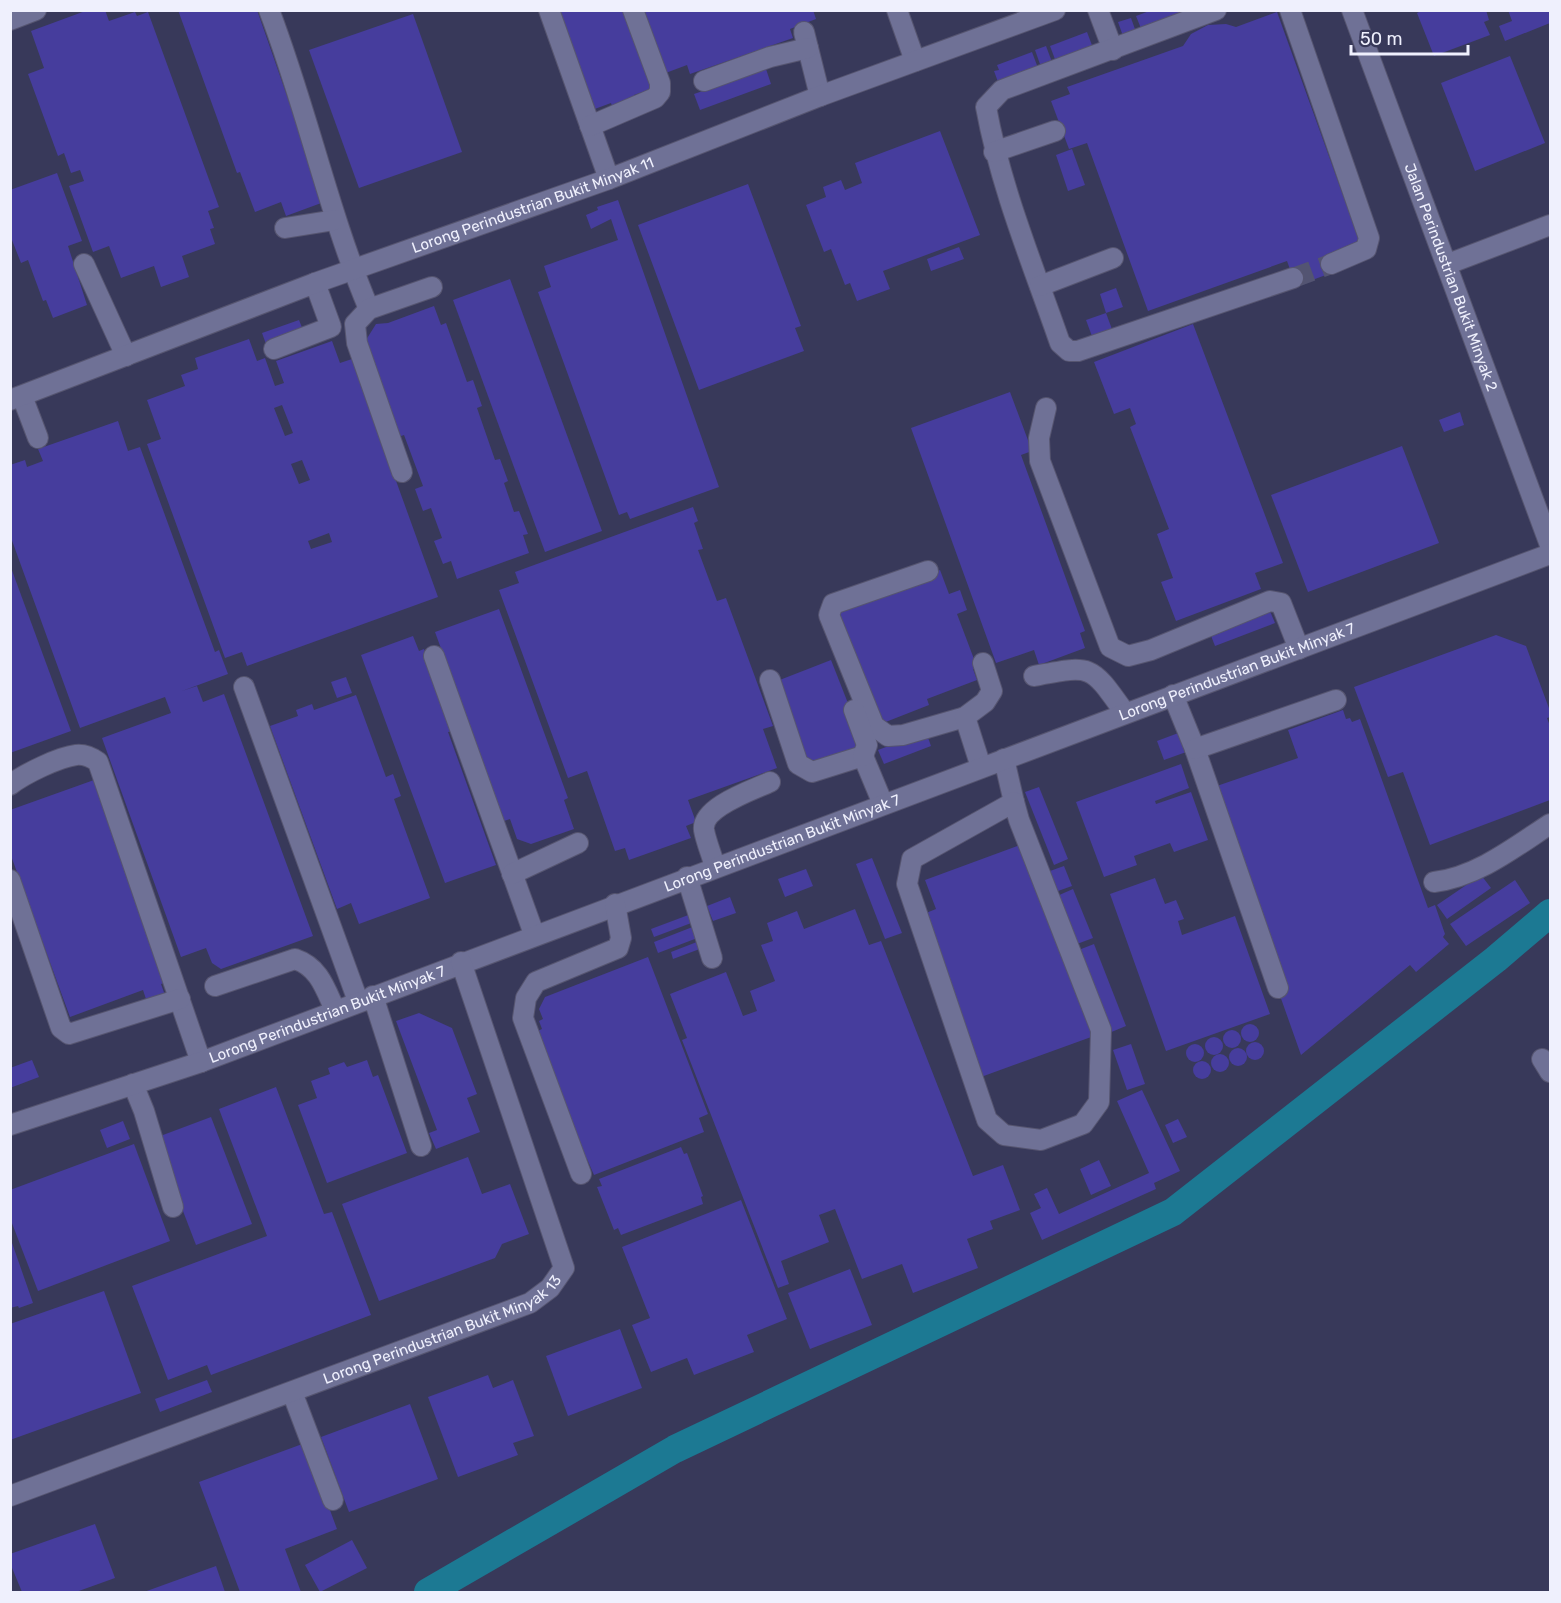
<svg xmlns="http://www.w3.org/2000/svg" width="1561" height="1603" font-family="Rubik,sans-serif">
	<style>
		.lines { fill: none; stroke-linecap: round; stroke-linejoin: round }
		.river { stroke: #1c7993; stroke-width: 28 }
		.building { fill: #463d9d; fill-rule: evenodd }
		.minor-tunnel { stroke: #535472; stroke-width: 20; stroke-dasharray: 20 10; stroke-linecap: butt }
		.minor-casing { stroke: #565570; stroke-width: 22 }
		.minor { stroke: #6f7196; stroke-width: 20 }
		.labels { text-anchor: middle; stroke-width: 6; stroke-linejoin: round; paint-order: stroke }
		.street-label { font-size: 15px; fill: #eff0fd; stroke: #38395a }
	</style>
	<rect width="100%" height="100%" fill="#38395a"/>
	<g class="lines">
		<!-- river -->
		<path class="river" d="M428 1592 675 1449 1173 1212 1496 959 1550 913"/>
	</g>
	<!-- building -->
	<g class="building">
		<path d="M88 10H105L109 21 135 12 137 16 148 12 219 207 208 211 214 228 210 229 215 244 182 256 189 277 161 287 154 266 121 278 109 246 93 252 69 186 84 181 80 170 71 173 64 153 58 156 28 74 44 68 31 31Z"/>
		<path d="M178 10H257L324 202 286 216 281 202 255 212 240 172 237 173Z"/>
		<path d="M556 10H629L657 87 634 95 636 101 613 109 611 103 592 110Z"/>
		<path d="M640 10H813L816 19 790 29 793 38 690 74 687 65 663 74Z"/>
		<path d="M1152 10 1195 11 1142 31 1136 16Z"/>
		<path d="M1423 10H1486L1489 20 1484 22 1490 35 1434 56 1417 13Z"/>
		<path d="M1508 10H1550V23L1505 41 1499 26 1512 21Z"/>
		<path d="M1277 12 1362 248 1334 272 1296 286 1287 261 1148 311 1087 143 1069 149 1051 101 1070 94 1067 87 1183 46 1191 34 1208 25 1226 24 1236 27Z"/>
		<path d="M413 14 462 152 359 188 309 50Z"/>
		<path d="M1131 18 1136 32 1123 36 1118 22Z"/>
		<path d="M1087 32 1093 48 1056 62 1050 46Z"/>
		<path d="M1046 46 1052 62 1041 67 1035 50Z"/>
		<path d="M1032 52 1038 68 998 82 994 71 999 70 997 65Z"/>
		<path d="M1510 56 1545 143 1475 171 1441 83Z"/>
		<path d="M766 69 771 84 700 110 694 94Z"/>
		<path d="M940 131 980 235 883 271 890 289 857 301 850 283 845 285 831 249 824 252 806 205 826 197 823 187 841 180 845 190 862 183 855 163Z"/>
		<path d="M1072 149 1085 185 1068 191 1056 155Z"/>
		<path d="M57 173 82 241 68 246 87 305 53 318 46 300 43 301 28 260 21 263 10 235V190Z"/>
		<path d="M748 184 801 326 795 328 804 351 699 390 638 225Z"/>
		<path d="M618 200 719 487 630 519 627 512 619 515 538 292 551 287 544 266 618 240 611 219 591 229 586 215 598 210 597 207Z"/>
		<path d="M959 247 964 259 931 271 927 259Z"/>
		<path d="M510 279 602 531 545 552 453 300Z"/>
		<path d="M1116 288 1123 307 1106 313 1100 294Z"/>
		<path d="M434 306 441 325 446 323 467 382 473 380 482 406 477 408 495 460 500 459 508 481 504 483 514 512 519 511 528 534 523 535 529 553 457 579 451 561 443 564 434 541 442 538 431 508 423 511 415 489 423 486 404 435 398 437 366 340 376 324 388 323Z"/>
		<path d="M1106 313 1113 332 1093 339 1086 320Z"/>
		<path d="M299 320 303 330 266 344 262 333Z"/>
		<path d="M1193 324 1283 563 1255 573 1261 589 1176 621 1161 582 1173 578 1157 534 1169 529 1130 427 1136 424 1130 408 1114 414 1094 362Z"/>
		<path d="M249 339 257 361 265 358 275 386 284 383 276 361 332 341 340 363 352 359 438 597 247 666 242 652 225 658 147 444 161 439 147 400 185 386 181 375 198 369 195 358ZM282 405 293 433 285 436 274 408ZM302 460 310 480 299 484 291 464ZM329 533 332 542 311 549 308 541Z"/>
		<path d="M1010 392 1032 451 1021 455 1085 631 1080 633 1085 648 1039 665 1034 650 996 663 911 428Z"/>
		<path d="M1460 412 1464 425 1444 432 1439 420Z"/>
		<path d="M118 421 128 451 140 447 215 652 219 650 228 674 182 691 197 686 203 702 224 694 313 936 221 969 212 963 206 948 181 957 102 738 171 713 165 697 80 728 10 535V465L25 460 27 467 43 461 38 449Z"/>
		<path d="M1402 446 1439 543 1308 592 1271 495Z"/>
		<path d="M693 507 698 521 694 523 703 549 698 550 717 601 726 598 773 726 763 729 777 768 688 800 696 822 686 826 691 838 629 860 625 848 615 851 587 771 568 778 499 590 519 583 515 572Z"/>
		<path d="M10 565 71 731 10 753Z"/>
		<path d="M940 570 949 594 960 590 967 610 957 614 977 667 973 669 977 680 927 699 929 705 878 725 834 611Z"/>
		<path d="M499 609 568 798 564 800 574 829 531 844 517 839 510 819 504 821 435 632Z"/>
		<path d="M1269 609 1275 623 1215 646 1208 628Z"/>
		<path d="M1496 635 1526 646 1550 711V717L1547 718 1550 726V800L1430 845 1403 772 1388 777 1354 687Z"/>
		<path d="M413 636 419 651 424 649 453 731 448 732 496 865 445 883 361 655Z"/>
		<path d="M831 660 864 744 805 767 772 683Z"/>
		<path d="M346 677 352 693 337 698 331 682Z"/>
		<path d="M356 695 386 777 393 774 401 796 394 799 430 898 359 924 351 903 337 909 270 726 298 716 296 710 312 704 314 710Z"/>
		<path d="M1343 710 1346 719 1350 718 1352 722 1360 719 1428 908 1435 905 1445 934 1443 937 1449 944 1416 972 1410 965 1301 1055 1278 990 1287 987 1211 788 1298 758 1288 730Z"/>
		<path d="M926 732 931 746 884 764 878 750Z"/>
		<path d="M1181 732 1189 751 1164 760 1157 741Z"/>
		<path d="M1181 764 1189 788 1155 801 1156 804 1191 792 1208 840 1174 852 1170 843 1134 856 1137 865 1104 877 1076 802Z"/>
		<path d="M94 780 167 982 161 984 166 998 148 1005 143 990 70 1017 10 853V810Z"/>
		<path d="M1039 787 1068 859 1054 865 1025 792Z"/>
		<path d="M1023 844 1094 1036 981 1077 921 915 936 909 925 880Z"/>
		<path d="M872 858 902 933 885 939 856 864Z"/>
		<path d="M1064 866 1072 886 1058 891 1050 871Z"/>
		<path d="M806 869 813 886 785 897 778 879Z"/>
		<path d="M1481 875 1491 888 1447 919 1437 905Z"/>
		<path d="M1155 878 1165 904 1176 900 1184 919 1178 921 1182 935 1235 916 1270 1014 1166 1051 1110 894Z"/>
		<path d="M1515 880 1530 903 1466 946 1450 924Z"/>
		<path d="M1073 889 1093 938 1077 944 1057 896Z"/>
		<path d="M730 897 736 913 713 921 707 906Z"/>
		<path d="M855 909 869 945 881 941 973 1176 1003 1165 1020 1210 990 1221 993 1229 967 1239 978 1268 913 1293 902 1264 862 1279 835 1209 819 1215 829 1242 781 1261 789 1284 778 1288 682 1040 687 1038 670 994 726 972 743 1016 757 1011 750 991 775 981 761 945 773 941 767 923 797 911 804 929Z"/>
		<path d="M691 914 694 922 654 937 651 929Z"/>
		<path d="M695 926 700 937 658 953 654 942Z"/>
		<path d="M702 940 705 947 673 959 671 952Z"/>
		<path d="M1094 944 1126 1026 1109 1033 1076 951Z"/>
		<path d="M648 957 708 1114 699 1118 704 1132 594 1175 587 1159 583 1161 533 1033 542 1029 539 1021 543 1019 539 1009 545 997Z"/>
		<path d="M419 1013 452 1028 477 1094 467 1098 480 1132 436 1149 429 1133 437 1130 396 1021Z"/>
		<circle cx="1250" cy="1033" r="9"/>
		<circle cx="1232" cy="1039" r="9"/>
		<circle cx="1214" cy="1046" r="9"/>
		<circle cx="1255" cy="1051" r="9"/>
		<path d="M1131 1044 1145 1084 1127 1090 1113 1050Z"/>
		<circle cx="1195" cy="1053" r="9"/>
		<circle cx="1238" cy="1057" r="9"/>
		<circle cx="1220" cy="1063" r="9"/>
		<path d="M32 1060 39 1077 10 1088V1068Z"/>
		<path d="M367 1060 373 1077 378 1075 407 1153 327 1183 298 1105 317 1098 311 1081 330 1074 328 1068 344 1062 347 1067Z"/>
		<circle cx="1202" cy="1070" r="9"/>
		<path d="M276 1087 324 1214 332 1212 371 1315 211 1375 207 1365 168 1380 132 1286 267 1236 219 1109Z"/>
		<path d="M1142 1090 1180 1171 1154 1183 1156 1189 1042 1240 1030 1213 1041 1208 1034 1194 1047 1188 1059 1214 1149 1173 1117 1101Z"/>
		<path d="M211 1117 252 1224 196 1245 155 1138Z"/>
		<path d="M1178 1119 1187 1137 1173 1143 1165 1125Z"/>
		<path d="M123 1121 130 1139 107 1148 100 1130Z"/>
		<path d="M134 1144 170 1241 38 1291 10 1218V1190Z"/>
		<path d="M681 1147 684 1154 687 1153 703 1196 701 1197 703 1204 621 1235 618 1228 614 1230 597 1187 602 1186 599 1179Z"/>
		<path d="M468 1157 482 1194 510 1184 529 1234 502 1244 495 1258 379 1301 342 1204Z"/>
		<path d="M1099 1160 1111 1186 1091 1195 1080 1169Z"/>
		<path d="M741 1200 787 1319 747 1335 754 1352 694 1375 687 1358 651 1372 632 1325 650 1318 622 1247Z"/>
		<path d="M11 1240 33 1303 19 1308 18 1306 10 1308Z"/>
		<path d="M850 1269 872 1325 810 1349 788 1293Z"/>
		<path d="M104 1291 141 1393 10 1440V1324Z"/>
		<path d="M620 1329 642 1388 568 1416 546 1356Z"/>
		<path d="M488 1375 493 1388 513 1380 534 1436 513 1443 518 1455 458 1477 428 1397Z"/>
		<path d="M207 1380 212 1392 160 1412 155 1399Z"/>
		<path d="M410 1404 438 1479 349 1512 321 1437Z"/>
		<path d="M305 1443 337 1529 285 1549 301 1592H240L199 1482Z"/>
		<path d="M95 1524 115 1578 76 1592H22L10 1563V1554Z"/>
		<path d="M352 1540 367 1568 320 1592 305 1565Z"/>
		<path d="M216 1566 225 1592H144Z"/>
	</g>
	<g class="lines">
		<!-- minor-tunnel -->
		<path class="minor-tunnel" d="M1293 278 1331 264"/>
		<defs>
			<g id="minor">
				<path d="M269 10C307 109 328 212 369 309"/>
				<path d="M549 10 609 179"/>
				<path d="M897 10 915 61"/>
				<path d="M1098 10 1113 50"/>
				<path d="M1216 10 1002 90 986 107C1001 189 1033 265 1060 343L1069 351H1078L1293 278"/>
				<path d="M1290 10 1369 238 1366 249 1331 264"/>
				<path id="s1" d="M1352 10 1550 545"/>
				<path d="M10 20 36 10"/>
				<path d="M804 32 820 96"/>
				<path d="M704 81 770 57 808 48"/>
				<path d="M590 126 655 98 660 92V83L633 10"/>
				<path d="M994 152 1055 131"/>
				<path d="M285 228 335 220"/>
				<path d="M84 264 126 356"/>
				<path d="M1448 264 1550 225"/>
				<path d="M1040 286 1113 258"/>
				<path d="M274 349 331 327 315 283"/>
				<path d="M22 396 38 438"/>
				<path id="s2" d="M10 400 315 283 609 179 820 96 1055 10"/>
				<path d="M1046 408 1039 438 1040 461 1110 647 1128 656 1151 650 1270 601 1281 603 1299 649"/>
				<path d="M402 472 357 343 355 324 369 309 432 287"/>
				<path d="M928 571 833 604 829 615 874 726 888 736 903 735 965 717"/>
				<path d="M434 656 534 934"/>
				<path d="M1034 676C1093 665 1090 664 1125 713"/>
				<path d="M770 680 798 764 812 772 863 756 883 804"/>
				<path d="M244 687 358 1001"/>
				<path d="M1173 695 1195 749 1278 988"/>
				<path d="M854 710 867 745 863 756"/>
				<path d="M1195 749 1336 700"/>
				<path d="M1004 759 1014 802"/>
				<path d="M981 767 965 717 985 702 992 691 983 663"/>
				<path d="M10 785C24 774 59 757 76 755 85 754 91 757 98 762L201 1062"/>
				<path d="M1014 802 1019 820 1101 1030 1099 1102 1083 1124 1041 1140 1004 1135 987 1120 907 884 912 859Z"/>
				<path d="M715 867C712 855 706 842 704 830 701 807 753 790 770 782"/>
				<path d="M512 874 578 843"/>
				<path d="M687 877 712 958"/>
				<path d="M10 880 61 1028 69 1034 180 999"/>
				<path d="M1434 882C1477 877 1515 847 1550 824"/>
				<path d="M215 986 295 959C319 967 325 988 335 1010"/>
				<path d="M373 996 421 1146"/>
				<path d="M1542 1059 1550 1072"/>
				<path d="M133 1084 144 1111 173 1207"/>
				<path id="s3" d="M10 1125 201 1062 1550 554"/>
				<path d="M581 1174 523 1018 526 998 536 982 618 948 621 938 615 904"/>
				<path d="M292 1392 333 1500"/>
				<path id="s4" d="M10 1496 530 1303 550 1288 564 1268 461 962"/>
			</g>
		</defs>
		<!-- minor casing -->
		<use href="#minor" class="minor-casing"/>
		<!-- minor -->
		<use href="#minor" class="minor"/>
	</g>
	<g class="labels">
		<!-- street labels -->
		<g class="street-label">
			<text dy="5" stroke="none"><textPath href="#s2" startOffset="558">Lorong Perindustrian Bukit Minyak 11</textPath></text>
			<text dy="5" stroke="none"><textPath href="#s1" startOffset="285">Jalan Perindustrian Bukit Minyak 2</textPath></text>
			<text dy="5" stroke="none"><textPath href="#s3" startOffset="1308">Lorong Perindustrian Bukit Minyak 7</textPath></text>
			<text dy="5" stroke="none"><textPath href="#s3" startOffset="822">Lorong Perindustrian Bukit Minyak 7</textPath></text>
			<text dy="5" stroke="none"><textPath href="#s3" startOffset="336">Lorong Perindustrian Bukit Minyak 7</textPath></text>
			<text dy="5" stroke="none"><textPath href="#s4" startOffset="464">Lorong Perindustrian Bukit Minyak 13</textPath></text>
		</g>
	</g>
	<!-- border -->
	<rect width="1561" height="1603" fill="none" stroke="#eff0fd" stroke-width="24"/>
	<!-- scale -->
	<path d="M1351 45v9h117v-9" fill="none" stroke="#eff0fd" stroke-width="3"/>
	<text x="1360" y="45" font-size="18" fill="#eff0fd" stroke="#38395a" stroke-width="4.5" paint-order="stroke">50 m</text>
</svg>
